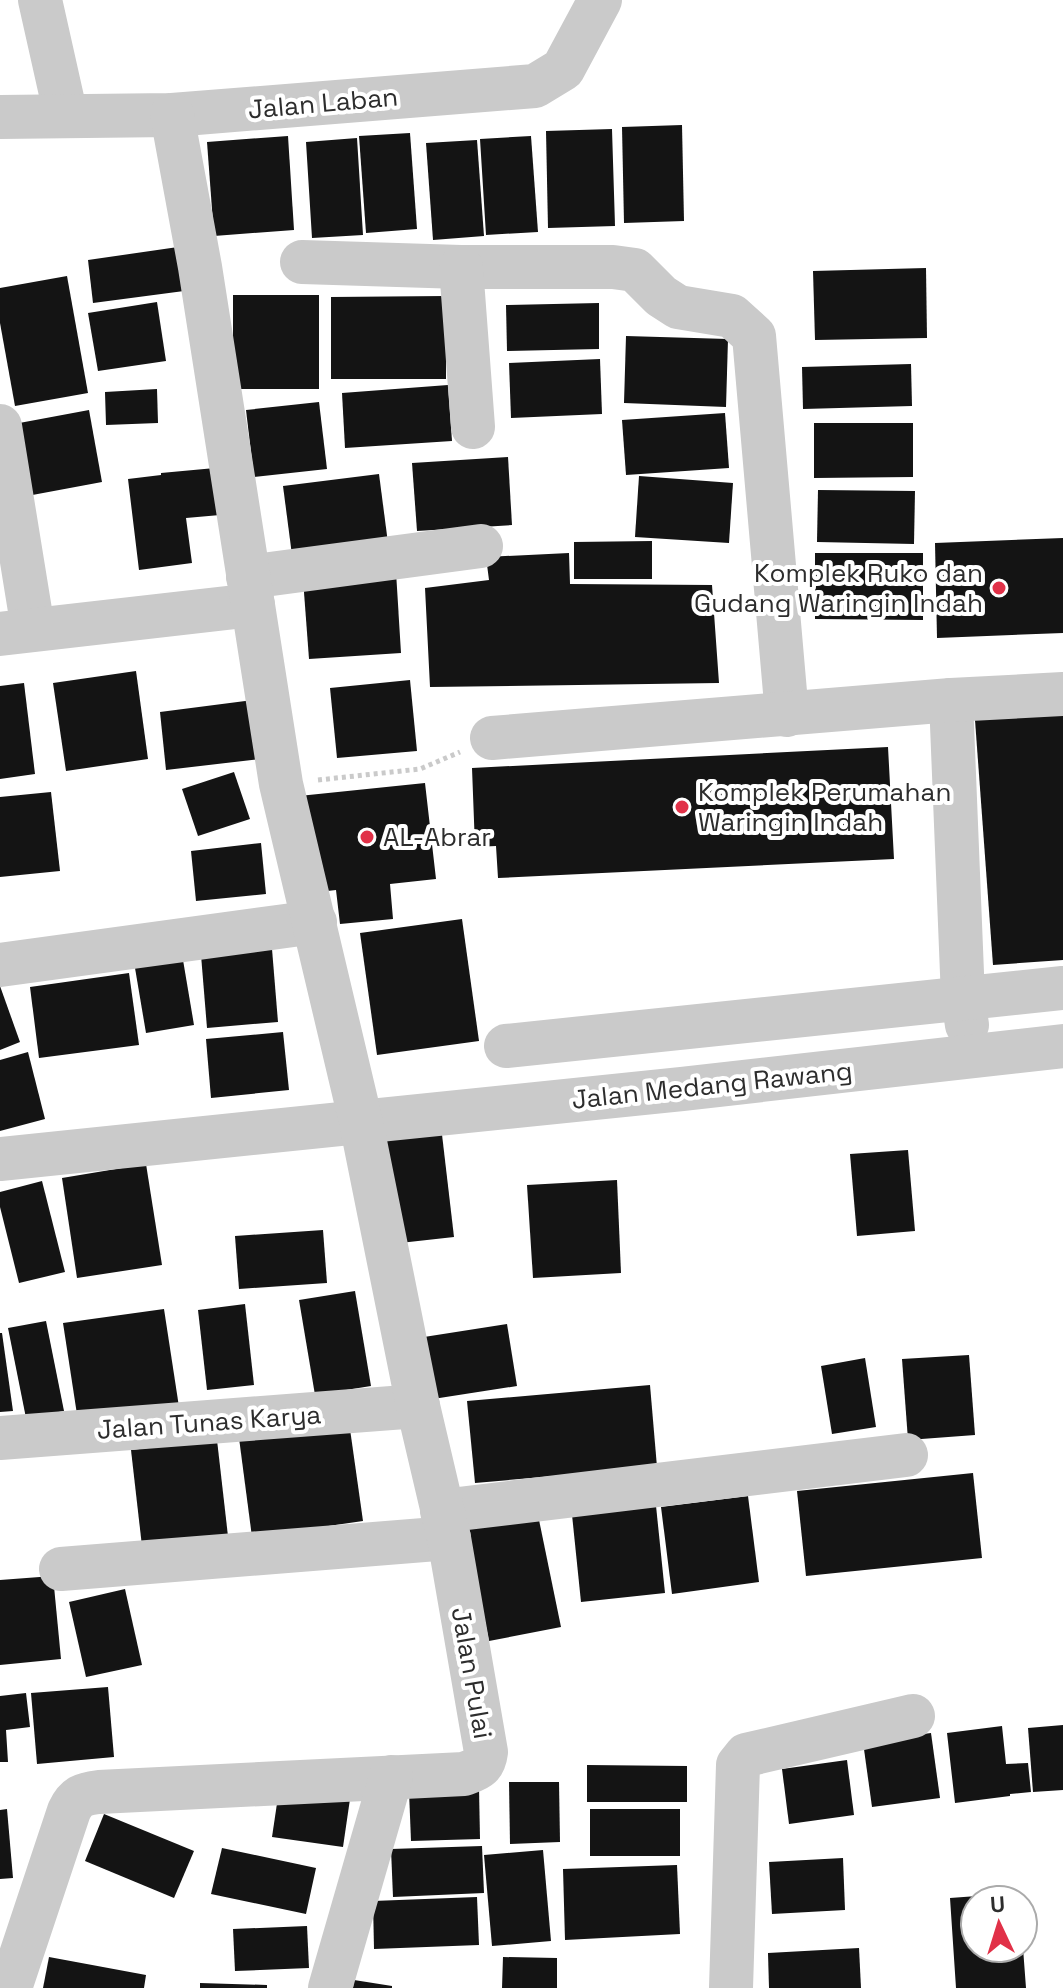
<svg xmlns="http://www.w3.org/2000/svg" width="1063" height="1988" font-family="'Space Grotesk',sans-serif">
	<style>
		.building { fill: #141414 }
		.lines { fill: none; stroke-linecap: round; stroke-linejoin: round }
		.path { stroke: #cacaca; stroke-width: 5; stroke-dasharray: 4 4; stroke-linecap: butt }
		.minor { stroke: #cacaca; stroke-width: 44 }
		.poi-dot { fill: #e13148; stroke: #fff; stroke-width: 3 }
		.labels { text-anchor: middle; stroke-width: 8; stroke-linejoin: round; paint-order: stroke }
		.street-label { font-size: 26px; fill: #2d2d2d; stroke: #fff }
		.poi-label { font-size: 26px; fill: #2d2d2d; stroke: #fff; text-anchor: start }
	</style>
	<rect width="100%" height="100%" fill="#fff"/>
	<!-- building -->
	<g class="building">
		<path d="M682 125 684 221 624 223 622 127Z"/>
		<path d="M612 129 615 226 548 228 546 131Z"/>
		<path d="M410 133 417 229 366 233 359 136Z"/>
		<path d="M288 136 294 230 214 236 207 142Z"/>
		<path d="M531 136 538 232 486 235 480 139Z"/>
		<path d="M357 138 363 235 312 238 306 142Z"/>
		<path d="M477 140 484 236 433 240 426 143Z"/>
		<path d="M178 247 184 291 93 303 88 260Z"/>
		<path d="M926 268 927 338 815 340 813 271Z"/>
		<path d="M67 276 88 393 15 406 0 323V288Z"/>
		<rect x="233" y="295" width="86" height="94"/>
		<path d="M446 296V379H331V297Z"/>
		<path d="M157 302 166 361 98 371 88 313Z"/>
		<path d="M599 303V349L507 351 506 305Z"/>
		<path d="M626 336 728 339 726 407 624 403Z"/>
		<path d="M600 359 602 414 511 418 509 363Z"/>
		<path d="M911 364 912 406 803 409 802 367Z"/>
		<path d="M448 385 452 441 345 448 342 393Z"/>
		<path d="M157 389 158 423 106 425 105 392Z"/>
		<path d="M319 402 327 469 254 477 246 410Z"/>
		<path d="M89 410 102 482 27 496 14 424Z"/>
		<path d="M725 413 729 468 626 475 622 420Z"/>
		<path d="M814 423H913V477L814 478Z"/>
		<path d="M508 457 512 525 417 531 412 463Z"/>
		<path d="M215 468 220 515 186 518 192 563 139 570 128 479 161 475V473Z"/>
		<path d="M379 474 388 543 292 555 283 486Z"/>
		<path d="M639 476 733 483 729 543 635 537Z"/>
		<path d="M818 490 915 491 914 544 817 542Z"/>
		<path d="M1063 538V633L937 638 935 543Z"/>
		<path d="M652 541V579H574V542Z"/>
		<path d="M569 553 570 584 712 585 719 683 430 687 425 588 489 580 486 557Z"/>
		<path d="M815 553H923V620L815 619Z"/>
		<path d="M396 572 401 653 309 659 303 579Z"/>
		<path d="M136 671 148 759 66 771 53 683Z"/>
		<path d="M410 680 417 751 337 758 330 688Z"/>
		<path d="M24 683 35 774 0 779V686Z"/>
		<path d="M253 700 260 759 166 770 160 712Z"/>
		<path d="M1063 713V960L993 965 975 720Z"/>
		<path d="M888 747 894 859 498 878 496 846 475 847 472 768Z"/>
		<path d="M234 772 250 819 198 836 182 789Z"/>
		<path d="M425 783 436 879 390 884 393 919 340 924 336 890 310 893 299 796Z"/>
		<path d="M51 792 60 871 0 877V797Z"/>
		<path d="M261 843 266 894 196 901 191 851Z"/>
		<path d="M462 919 479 1041 377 1055 360 933Z"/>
		<path d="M272 949 278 1022 207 1028 201 955Z"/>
		<path d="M183 960 194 1025 146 1033 135 968Z"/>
		<path d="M129 973 139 1045 39 1058 30 987Z"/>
		<path d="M0 986 20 1042 0 1050Z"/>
		<path d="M283 1032 289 1090 211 1098 206 1039Z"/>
		<path d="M28 1052 45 1119 0 1131V1060Z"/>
		<path d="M441 1126 454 1237 391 1244 379 1133Z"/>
		<path d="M908 1150 915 1231 857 1236 850 1154Z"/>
		<path d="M146 1164 162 1265 77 1278 62 1178Z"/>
		<path d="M617 1180 621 1273 533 1278 527 1185Z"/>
		<path d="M42 1181 65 1272 19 1283 0 1207V1192Z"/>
		<path d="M323 1230 327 1283 239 1289 235 1236Z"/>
		<path d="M355 1291 371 1386 315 1395 299 1300Z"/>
		<path d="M245 1304 254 1385 207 1390 198 1310Z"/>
		<path d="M164 1309 179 1407 78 1421 63 1323Z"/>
		<path d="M46 1321 64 1411 26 1418 8 1328Z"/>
		<path d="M507 1324 517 1386 433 1399 424 1337Z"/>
		<path d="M0 1333H2L13 1411 0 1412Z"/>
		<path d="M969 1355 975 1435 908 1440 902 1359Z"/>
		<path d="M865 1358 876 1427 832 1434 821 1366Z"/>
		<path d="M650 1385 657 1467 475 1483 467 1401Z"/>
		<path d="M349 1422 363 1521 252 1537 239 1438Z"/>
		<path d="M217 1440 229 1545 143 1555 131 1450Z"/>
		<path d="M973 1473 982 1558 806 1576 797 1491Z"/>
		<path d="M655 1496 665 1593 581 1602 571 1505Z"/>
		<path d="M748 1496 759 1582 672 1594 661 1507Z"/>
		<path d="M538 1515 561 1627 489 1641 466 1529Z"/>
		<path d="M53 1576 61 1659 0 1665V1580Z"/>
		<path d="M125 1589 142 1665 86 1677 69 1602Z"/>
		<path d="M108 1687 114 1757 37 1764 31 1693Z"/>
		<path d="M26 1693 30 1727 6 1730 8 1762H0V1696Z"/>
		<path d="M1063 1725V1790L1033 1792 1028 1728Z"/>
		<path d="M1002 1726 1006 1764 1028 1763 1031 1792 1010 1794V1796L955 1803 947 1733Z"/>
		<path d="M931 1733 940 1798 872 1807 863 1742Z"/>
		<path d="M847 1760 854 1815 789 1824 782 1769Z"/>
		<path d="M587 1765 687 1766V1802H587Z"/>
		<path d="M509 1782H559L560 1842 510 1844Z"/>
		<path d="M479 1788 480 1839 411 1841 409 1791Z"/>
		<path d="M279 1790 350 1799 343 1847 272 1837Z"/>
		<path d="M7 1809 13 1878 0 1879V1810Z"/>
		<rect x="590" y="1809" width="90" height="47"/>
		<path d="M104 1814 194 1851 174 1898 85 1861Z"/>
		<path d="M482 1846 484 1893 393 1897 391 1849Z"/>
		<path d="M222 1848 316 1868 306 1914 211 1894Z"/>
		<path d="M543 1850 551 1941 492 1946 484 1855Z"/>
		<path d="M843 1858 845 1910 772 1914 769 1862Z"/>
		<path d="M677 1865 680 1934 565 1940 563 1869Z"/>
		<path d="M1019 1893 1020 1900H975V1948H1023L1026 1988H956L950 1898Z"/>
		<path d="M477 1897 479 1945 374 1949 373 1901Z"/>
		<path d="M307 1926 309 1968 235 1971 233 1929Z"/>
		<path d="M859 1948 861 1988H769L768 1953Z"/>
		<path d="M49 1957 146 1975 144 1988H43Z"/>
		<path d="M503 1957 557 1958V1988H502Z"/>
		<path d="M354 1980 392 1986V1988H353Z"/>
		<path d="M200 1983 267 1985V1988H200Z"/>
	</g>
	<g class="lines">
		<!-- path -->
		<path class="path" d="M318 780 420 769 460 752"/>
		<!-- minor -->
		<g class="minor">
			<path d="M40 0 66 116"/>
			<path d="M0 117 172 115 535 86 563 69 600 0"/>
			<path d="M302 262 461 267H613L635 270 661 296 678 307 732 316 754 336 787 715"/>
			<path d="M461 267 473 427"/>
			<path d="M0 426 33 629"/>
			<path d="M248 577 481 546"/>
			<path d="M0 634 253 605"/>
			<path d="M951 700 963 998 967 1025"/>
			<path d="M492 738 951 700 1063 694"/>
			<path d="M0 965 315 922"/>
			<path d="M506 1046 1063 988"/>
			<path d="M0 1159 682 1089 1063 1046"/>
			<path d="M0 1438 418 1406"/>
			<path d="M442 1511 906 1455"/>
			<path d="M61 1569 449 1538"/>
			<path d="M10 1988 69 1811C76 1796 83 1794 99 1792L464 1774C477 1769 484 1768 486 1752L449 1538 418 1406 361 1122 281 784 200 267 172 115"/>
			<path d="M330 1988 391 1777"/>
			<path d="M731 1988 738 1765 746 1755 913 1716"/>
		</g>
	</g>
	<!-- markers -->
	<g class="poi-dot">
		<circle cx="999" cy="588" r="8"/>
		<circle cx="682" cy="807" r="8"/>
		<circle cx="367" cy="837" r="8"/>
	</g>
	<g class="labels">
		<!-- street labels -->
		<g class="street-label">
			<text transform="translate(323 103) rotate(-5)" y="9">Jalan Laban</text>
			<text transform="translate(712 1085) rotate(-6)" y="9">Jalan Medang Rawang</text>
			<text transform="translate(209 1422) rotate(-4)" y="9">Jalan Tunas Karya</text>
			<text transform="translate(472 1673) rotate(80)" y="9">Jalan Pulai</text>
		</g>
		<!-- poi labels -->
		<g class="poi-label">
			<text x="983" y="582" text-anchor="end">Komplek Ruko dan<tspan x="983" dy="30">Gudang Waringin Indah</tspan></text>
			<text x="698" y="801">Komplek Perumahan<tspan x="698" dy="30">Waringin Indah</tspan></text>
			<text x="383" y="846">AL-Abrar</text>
		</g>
	</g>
	<!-- north arrow -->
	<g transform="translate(999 1924) rotate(356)"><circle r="38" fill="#ffffff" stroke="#ababab" stroke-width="2"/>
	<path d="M0-6L14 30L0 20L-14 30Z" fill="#e13148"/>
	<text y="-12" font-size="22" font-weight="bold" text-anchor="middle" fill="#2d2d2d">U</text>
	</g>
</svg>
